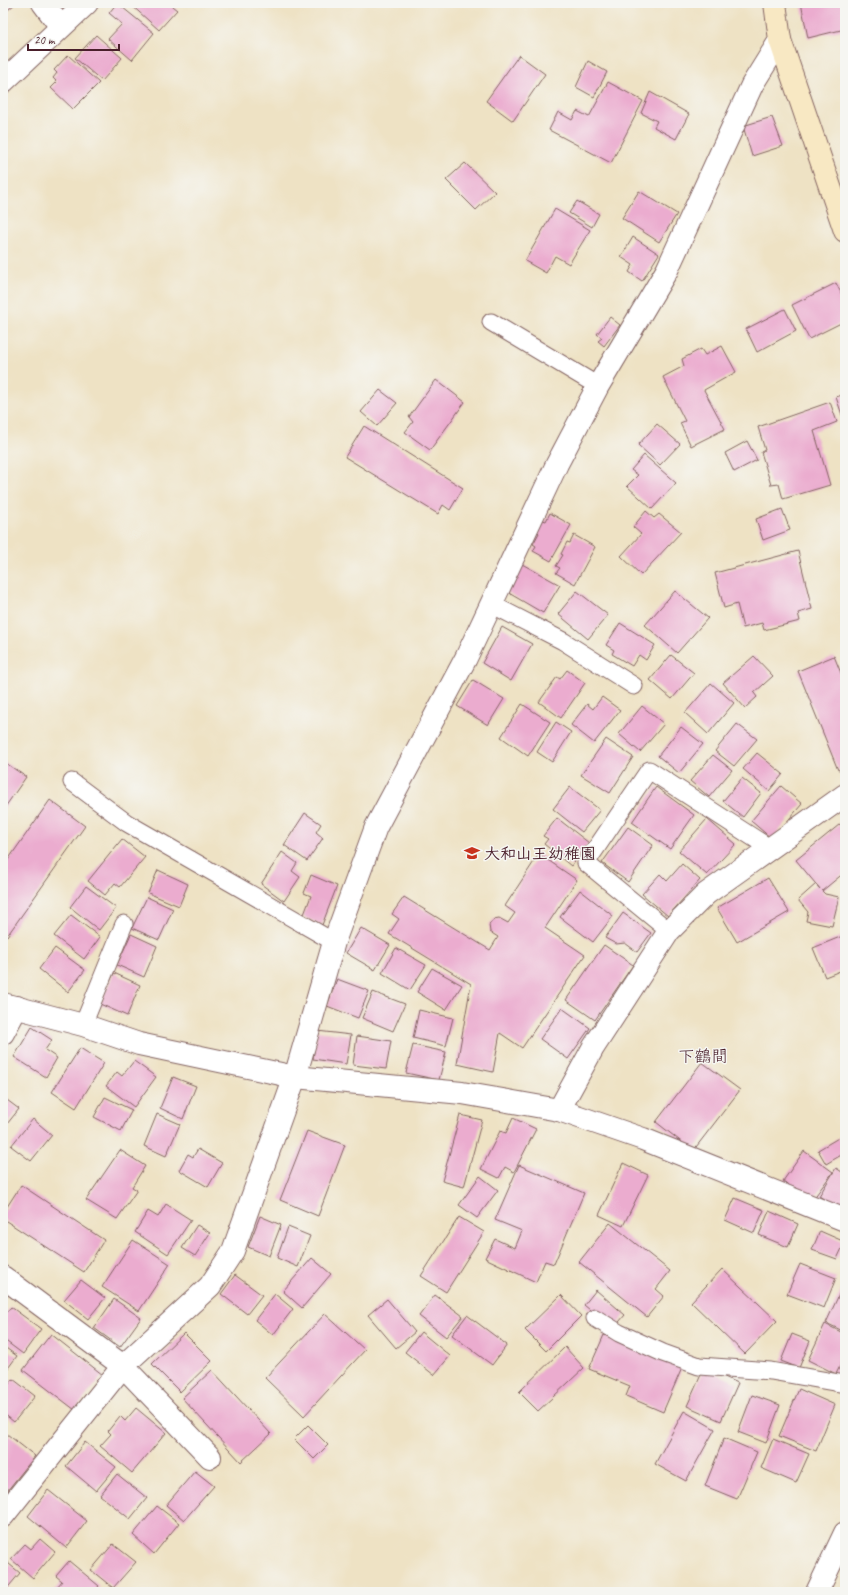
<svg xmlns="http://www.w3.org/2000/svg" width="848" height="1595" font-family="Caveat,'Klee One',sans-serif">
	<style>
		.building { fill: #ebaccf }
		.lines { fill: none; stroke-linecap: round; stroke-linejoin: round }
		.lane-casing { stroke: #836361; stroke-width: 19 }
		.street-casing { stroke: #836361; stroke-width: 24 }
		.secondary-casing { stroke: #836361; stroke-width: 24 }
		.lane { stroke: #fff; stroke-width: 17 }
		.street { stroke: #fff; stroke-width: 22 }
		.secondary { stroke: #f8e8c3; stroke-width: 22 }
		.labels { text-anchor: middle; stroke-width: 3; stroke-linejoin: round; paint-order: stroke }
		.poi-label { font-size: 16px; font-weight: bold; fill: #4a1f2b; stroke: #f6f6f2; text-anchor: start }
		.neighbourhood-label { font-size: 17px; fill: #4a1f2b; stroke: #f6f6f2 }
	</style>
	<rect width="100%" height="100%" fill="#f6f6f2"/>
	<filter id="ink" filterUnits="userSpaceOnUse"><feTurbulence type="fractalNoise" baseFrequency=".025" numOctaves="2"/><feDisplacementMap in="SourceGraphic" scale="8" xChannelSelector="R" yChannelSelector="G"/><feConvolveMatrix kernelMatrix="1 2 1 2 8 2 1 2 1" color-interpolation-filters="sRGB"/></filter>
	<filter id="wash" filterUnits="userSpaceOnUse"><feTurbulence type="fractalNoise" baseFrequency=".012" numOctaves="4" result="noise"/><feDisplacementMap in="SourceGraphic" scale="16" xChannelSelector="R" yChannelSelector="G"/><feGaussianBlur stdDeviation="0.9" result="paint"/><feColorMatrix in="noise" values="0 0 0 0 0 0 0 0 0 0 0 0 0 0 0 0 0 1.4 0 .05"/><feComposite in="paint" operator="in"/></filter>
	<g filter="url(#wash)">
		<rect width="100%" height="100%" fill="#eee2c4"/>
		<g id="blocks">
			<!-- building -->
			<g class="building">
				<path d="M3 3H15V4L3 14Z"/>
				<path d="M117 3 154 33 132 60 108 39 122 24 109 13Z"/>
				<path d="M129 3H168L177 10 159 30Z"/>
				<path d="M801 3H845V29L808 38Z"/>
				<path d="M96 35 122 58 102 81 75 58Z"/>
				<path d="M68 55 99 83 73 109 51 88 57 82 53 78 57 73 54 70Z"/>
				<path d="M519 55 545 74 513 121 486 101Z"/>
				<path d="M588 61 607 72 594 97 576 87Z"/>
				<path d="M608 82 643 101 611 163 549 130 558 112 572 120 577 111 589 117Z"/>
				<path d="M650 92 689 114 676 139 654 127 657 121 641 113Z"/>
				<path d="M772 117 783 146 752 156 743 126Z"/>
				<path d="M465 163 495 192 476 210 446 180Z"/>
				<path d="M639 191 677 214 659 242 622 218Z"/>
				<path d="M577 201 599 214 592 227 569 213Z"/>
				<path d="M555 209 590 230 569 264 555 256 546 273 525 261Z"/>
				<path d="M633 237 659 254 642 281 629 272 633 265 621 257Z"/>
				<path d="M836 283 845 301V321L809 339 792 305Z"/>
				<path d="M785 309 796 331 757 352 746 329Z"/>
				<path d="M610 317 620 325 604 346 598 341 602 338 597 334Z"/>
				<path d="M722 346 736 372 704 390 725 429 691 446 680 423 685 421 663 377 684 366 682 359 701 349 705 355Z"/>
				<path d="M436 380 465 402 430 450 405 432 413 422 409 417Z"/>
				<path d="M380 390 397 403 377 426 361 412Z"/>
				<path d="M845 394V424L836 397Z"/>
				<path d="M830 402 837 422 814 431 830 485 783 499 779 484 771 485 761 452 765 450 758 427Z"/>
				<path d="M657 424 680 444 660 465 638 445Z"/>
				<path d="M364 426 463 488 450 510 443 505 438 514 345 457Z"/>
				<path d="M747 441 757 460 734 472 725 453Z"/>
				<path d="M644 455 676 483 652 509 627 486 638 475 631 470Z"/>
				<path d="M782 509 790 530 763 540 756 519Z"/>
				<path d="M646 511 654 518 659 514 681 532 641 575 621 556 641 534 633 527Z"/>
				<path d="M550 513 571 525 551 561 533 551 536 546 533 544 539 533 537 531 543 520 546 521Z"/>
				<path d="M574 535 595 547 575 584 556 573 560 568 556 566 563 555 561 554 567 542 570 543Z"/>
				<path d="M798 551 812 609 798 613 800 621 764 630 762 623 743 628 737 604 724 608 715 573Z"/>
				<path d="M522 564 560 585 543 613 507 592Z"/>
				<path d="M577 591 608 615 588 639 558 614Z"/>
				<path d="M675 591 708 618 677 653 645 625Z"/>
				<path d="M620 623 655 645 646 660 639 655 632 666 612 654 614 650 606 645Z"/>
				<path d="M502 627 532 644 511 681 482 663Z"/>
				<path d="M671 655 694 673 672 699 650 680Z"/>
				<path d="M754 656 773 676 754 693 757 697 745 708 723 683Z"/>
				<path d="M834 656 845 683V768L838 770 798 671Z"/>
				<path d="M567 670 585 683 561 718 539 702 557 677 560 679Z"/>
				<path d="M473 680 504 699 488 725 457 706Z"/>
				<path d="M711 683 734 703 708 734 685 713Z"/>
				<path d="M602 697 620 710 594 743 571 725 587 704 593 709Z"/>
				<path d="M522 704 550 722 528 756 501 737Z"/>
				<path d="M642 706 664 724 640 752 619 734Z"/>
				<path d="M556 722 571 732 552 762 537 752Z"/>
				<path d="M737 724 757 739 734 766 715 751Z"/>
				<path d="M681 727 703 744 679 773 658 756Z"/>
				<path d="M606 739 633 757 610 793 581 775Z"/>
				<path d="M757 753 783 774 769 791 743 769Z"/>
				<path d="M713 755 732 770 709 797 690 781Z"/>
				<path d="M3 761 26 777 3 810Z"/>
				<path d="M742 778 761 793 743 817 723 801Z"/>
				<path d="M781 786 802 804 772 839 751 821Z"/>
				<path d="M570 787 600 810 582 832 553 809Z"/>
				<path d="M656 787 694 815 670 849 632 822Z"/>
				<path d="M50 800 85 826 7 936 3 933V867Z"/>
				<path d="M305 813 321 824 316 832 323 838 307 861 284 845Z"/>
				<path d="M557 818 589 843 571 866 544 844 548 839 543 836Z"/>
				<path d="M707 819 736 844 707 875 679 851Z"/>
				<path d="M845 820V872L822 891 825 894 839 897 832 926 806 921 808 912 798 900 816 884 820 889 796 860Z"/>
				<path d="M628 827 653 845 628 882 602 863Z"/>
				<path d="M122 839 145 857 120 887 115 883 105 895 88 881Z"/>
				<path d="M282 852 297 863 292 871 300 877 284 901 261 884Z"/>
				<path d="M539 854 577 880 545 928 585 955 522 1048 500 1033 493 1072 457 1064 471 984 389 934 399 919 392 914 404 897 490 950 498 937 490 932 489 925 494 919 499 918 508 923 515 913 505 906Z"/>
				<path d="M682 864 700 880 668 916 642 894 660 874 667 881Z"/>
				<path d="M158 870 188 884 179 906 148 893Z"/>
				<path d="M311 875 337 886 322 925 303 917 311 896 304 893Z"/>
				<path d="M768 878 789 912 737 942 717 908Z"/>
				<path d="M86 886 116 908 99 930 70 907Z"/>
				<path d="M580 890 613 916 593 942 560 917Z"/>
				<path d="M147 897 173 909 159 940 132 928Z"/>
				<path d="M623 913 651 933 637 952 625 943 616 944 605 938Z"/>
				<path d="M71 915 100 937 84 959 54 936Z"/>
				<path d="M361 928 390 945 375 970 346 953Z"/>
				<path d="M131 934 157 946 144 977 117 965Z"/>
				<path d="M845 935V969L825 977 813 948Z"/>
				<path d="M604 945 633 965 595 1020 566 1000Z"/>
				<path d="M55 948 85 970 68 992 39 969Z"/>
				<path d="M396 948 426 965 410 990 382 973Z"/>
				<path d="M432 968 462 985 446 1010 417 992Z"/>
				<path d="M114 973 140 985 127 1016 100 1004Z"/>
				<path d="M337 979 369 991 358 1018 327 1006Z"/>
				<path d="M373 992 405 1004 393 1031 362 1018Z"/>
				<path d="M562 1008 590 1028 568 1059 540 1039Z"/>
				<path d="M419 1010 453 1018 446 1046 413 1038Z"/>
				<path d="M32 1027 52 1040 45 1050 57 1058 46 1077 14 1057Z"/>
				<path d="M317 1031 351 1035 346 1064 313 1059Z"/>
				<path d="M357 1036 391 1041 386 1069 353 1065Z"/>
				<path d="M413 1045 446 1052 439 1080 406 1073Z"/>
				<path d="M80 1048 104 1063 76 1108 52 1092Z"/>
				<path d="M134 1061 156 1077 134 1107 106 1086 117 1072 122 1076Z"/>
				<path d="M702 1062 740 1090 693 1151 656 1122Z"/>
				<path d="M173 1077 196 1086 183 1119 160 1108Z"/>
				<path d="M3 1097 19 1109 3 1129Z"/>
				<path d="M105 1097 132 1110 121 1131 94 1117Z"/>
				<path d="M157 1114 180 1124 166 1156 144 1146Z"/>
				<path d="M460 1115 482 1120 464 1187 442 1181Z"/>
				<path d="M513 1118 536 1129 514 1172 505 1167 499 1178 481 1169 500 1131 506 1133Z"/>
				<path d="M33 1119 52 1135 31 1161 11 1146Z"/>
				<path d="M307 1131 345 1145 318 1216 280 1200Z"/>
				<path d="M845 1134V1157L843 1154 826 1164 818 1150Z"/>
				<path d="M198 1149 222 1163 208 1187 179 1170 188 1154 193 1157Z"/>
				<path d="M120 1150 145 1166 132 1187 137 1190 117 1219 86 1200Z"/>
				<path d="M804 1151 833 1172 811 1202 783 1181Z"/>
				<path d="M623 1163 648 1175 623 1226 599 1215Z"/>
				<path d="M519 1165 584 1193 554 1264 545 1261 536 1282 485 1258 495 1239 515 1248 522 1231 495 1220Z"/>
				<path d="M836 1168 845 1174V1203L841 1210 819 1196Z"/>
				<path d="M480 1176 498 1190 477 1218 459 1205Z"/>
				<path d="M21 1185 104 1240 84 1272 3 1219V1213Z"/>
				<path d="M735 1198 764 1210 754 1233 725 1220Z"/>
				<path d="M166 1204 191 1220 168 1254 135 1232 148 1211 158 1217Z"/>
				<path d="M769 1211 798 1224 788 1247 759 1235Z"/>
				<path d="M260 1216 281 1225 269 1256 248 1247Z"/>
				<path d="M459 1217 484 1232 446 1292 421 1276Z"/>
				<path d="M610 1223 670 1271 656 1289 664 1296 647 1317 579 1262Z"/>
				<path d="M197 1225 210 1233 195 1256 182 1248Z"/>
				<path d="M288 1227 310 1236 298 1267 277 1258Z"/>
				<path d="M820 1231 845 1242 837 1259 812 1250Z"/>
				<path d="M133 1240 170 1264 139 1311 102 1287Z"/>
				<path d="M312 1258 331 1274 302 1308 283 1291Z"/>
				<path d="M800 1264 836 1278 824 1308 787 1294Z"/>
				<path d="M722 1269 777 1321 745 1354 691 1302Z"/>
				<path d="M235 1275 262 1295 247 1314 221 1294Z"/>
				<path d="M81 1280 105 1298 88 1319 64 1300Z"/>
				<path d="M842 1288 845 1289V1332L826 1323Z"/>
				<path d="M596 1290 625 1315 613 1329 584 1305Z"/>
				<path d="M275 1294 293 1309 273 1335 255 1320Z"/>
				<path d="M435 1295 463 1316 446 1337 419 1316Z"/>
				<path d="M561 1295 581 1316 546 1351 525 1330Z"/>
				<path d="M114 1299 141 1318 120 1347 94 1328Z"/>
				<path d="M387 1299 415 1332 396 1348 368 1315Z"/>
				<path d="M11 1307 41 1329 23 1354 3 1339V1316Z"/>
				<path d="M325 1314 365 1350 304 1416 265 1378Z"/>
				<path d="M467 1315 507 1345 492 1365 452 1335Z"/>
				<path d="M825 1324 845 1334V1356L836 1374 808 1360Z"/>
				<path d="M421 1332 450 1356 434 1375 405 1352Z"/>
				<path d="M184 1333 212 1361 180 1392 152 1364Z"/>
				<path d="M51 1334 103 1375 75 1410 23 1370Z"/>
				<path d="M792 1334 810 1341 799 1368 781 1361Z"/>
				<path d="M604 1335 682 1368 663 1412 626 1396 630 1386 589 1369Z"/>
				<path d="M3 1346 17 1356 3 1375Z"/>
				<path d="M565 1347 584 1368 538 1411 519 1392Z"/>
				<path d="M704 1368 738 1383 721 1421 687 1406Z"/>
				<path d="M212 1370 271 1434 241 1462 182 1398Z"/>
				<path d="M13 1379 35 1396 14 1422 3 1413V1391Z"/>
				<path d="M799 1389 835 1405 816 1451 779 1436Z"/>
				<path d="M752 1395 780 1405 766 1443 738 1432Z"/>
				<path d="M136 1408 166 1433 132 1473 100 1446 111 1434 108 1431 120 1416 125 1421Z"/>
				<path d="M684 1411 715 1429 686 1481 655 1464Z"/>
				<path d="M308 1425 328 1445 314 1459 294 1439Z"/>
				<path d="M7 1434 35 1456 3 1496V1438Z"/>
				<path d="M724 1438 757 1452 737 1499 705 1486Z"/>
				<path d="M773 1439 809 1454 796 1483 761 1468Z"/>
				<path d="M85 1442 116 1467 96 1491 66 1466Z"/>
				<path d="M195 1471 214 1486 184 1520 166 1505Z"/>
				<path d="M117 1474 147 1498 130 1519 100 1495Z"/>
				<path d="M48 1490 87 1521 66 1548 28 1516Z"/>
				<path d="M157 1506 179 1523 154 1554 133 1535Z"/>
				<path d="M40 1539 55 1552 33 1578 11 1559 25 1544 31 1549Z"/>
				<path d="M113 1544 136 1562 113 1588 91 1570Z"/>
				<path d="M3 1559 20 1573 4 1592H3Z"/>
				<path d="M69 1561 99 1586 94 1592H53L62 1581 56 1576Z"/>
			</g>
		</g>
	</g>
	<g filter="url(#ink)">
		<use href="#blocks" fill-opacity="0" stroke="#836361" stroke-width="1"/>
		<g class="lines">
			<defs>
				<g id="lane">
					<path d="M491 322 598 386"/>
					<path d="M491 604 563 641 634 686"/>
					<path d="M72 782 127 823 334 942"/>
					<path d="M669 931 586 863 649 770 771 849"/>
					<path d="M83 1025 124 924"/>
					<path d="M595 1318 619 1333 663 1353 699 1366 771 1371 845 1384"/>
				</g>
				<g id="street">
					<path d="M43 3 61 27"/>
					<path d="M3 82 87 3"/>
					<path d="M3 1004 83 1025 139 1044 295 1077 462 1093 559 1110 643 1139 845 1220"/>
					<path d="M3 1033 17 1007"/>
					<path d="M559 1110 593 1048 669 931 706 894 845 795"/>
					<path d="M3 1277 123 1366 210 1457"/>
					<path d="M3 1516 123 1366 210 1286 233 1251 295 1077 334 942 376 827 466 658 557 464 598 386 667 270 752 85 780 40"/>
					<path d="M817 1592 845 1533"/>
				</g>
				<path id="secondary" d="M775 3 780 40 845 231"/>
			</defs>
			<!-- lane casing -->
			<use href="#lane" class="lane-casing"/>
			<!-- street casing -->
			<use href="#street" class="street-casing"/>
			<!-- secondary casing -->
			<use href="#secondary" class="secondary-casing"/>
			<!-- lane -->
			<use href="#lane" class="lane"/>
			<!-- street -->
			<use href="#street" class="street"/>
			<!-- secondary -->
			<use href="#secondary" class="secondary"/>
		</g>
	</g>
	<!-- icons -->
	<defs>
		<symbol id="school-bare" viewBox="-9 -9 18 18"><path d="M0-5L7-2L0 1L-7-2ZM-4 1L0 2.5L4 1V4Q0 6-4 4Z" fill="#c8321e" stroke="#f6f6f2" stroke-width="2.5" paint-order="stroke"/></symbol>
	</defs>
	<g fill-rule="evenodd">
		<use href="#school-bare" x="461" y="842" width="22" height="22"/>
	</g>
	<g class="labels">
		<!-- poi labels -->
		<g class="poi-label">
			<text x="484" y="859">大和山王幼稚園</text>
		</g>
		<!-- neighbourhood labels -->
		<g class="neighbourhood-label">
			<text x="703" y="1062">下鶴間</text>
		</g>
	</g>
	<!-- margin -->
	<rect width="848" height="1595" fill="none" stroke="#f6f6f2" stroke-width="16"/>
	<!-- scale -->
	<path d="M28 44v6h91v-6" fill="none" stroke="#4a1f2b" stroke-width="2"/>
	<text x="34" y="44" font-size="12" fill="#4a1f2b" stroke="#f6f6f2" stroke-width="3" paint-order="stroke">20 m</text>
</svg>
